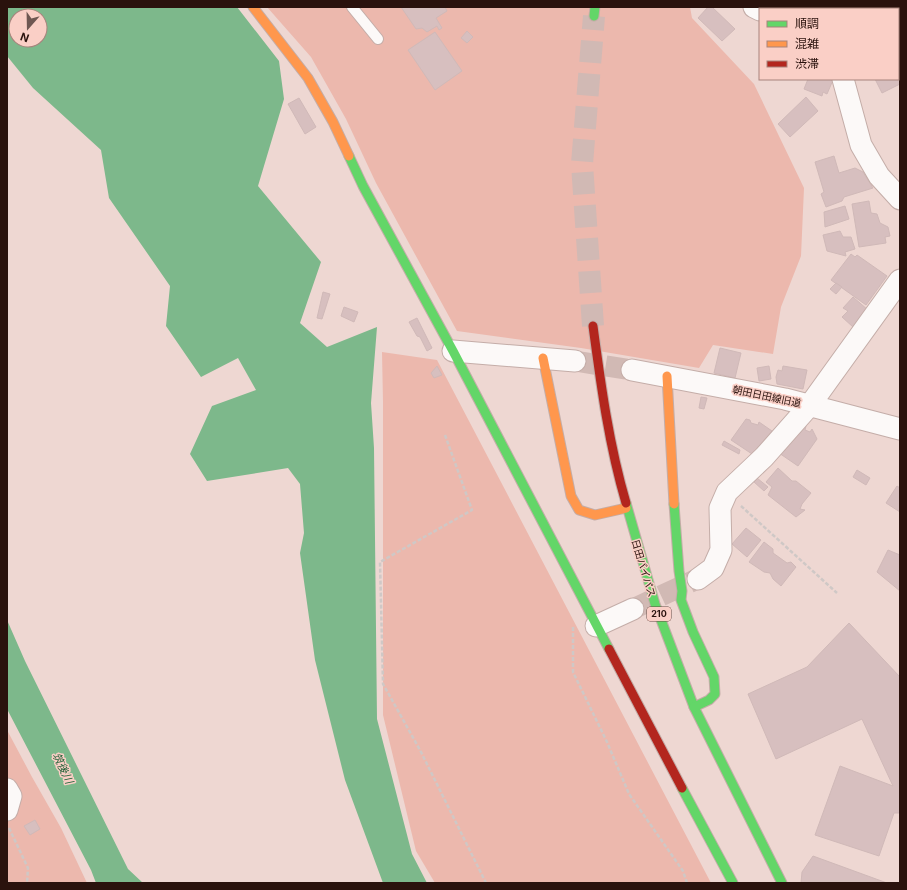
<svg xmlns="http://www.w3.org/2000/svg" width="907" height="890" font-family="Inter,'Noto Sans JP',sans-serif">
	<style>
		.green { fill: #ecb8ad }
		.water { fill: #7db88b; fill-rule: evenodd }
		.building { fill: #d7bfbf; stroke: #d0b9b8 }
		.lines { fill: none; stroke-linecap: round; stroke-linejoin: round }
		.street-tunnel { stroke: #d1b9b4; stroke-width: 21; stroke-dasharray: 21 10; stroke-linecap: butt }
		.highway-tunnel { stroke: #d1b9b4; stroke-width: 22; stroke-dasharray: 22 11; stroke-linecap: butt }
		.lane-casing { stroke: #c4ada8; stroke-width: 12 }
		.street-casing { stroke: #c4ada8; stroke-width: 23 }
		.fast-casing { stroke: #c4ada8; stroke-width: 11 }
		.slow-casing { stroke: #c4ada8; stroke-width: 11 }
		.jam-casing { stroke: #c4ada8; stroke-width: 11 }
		.path { stroke: #cfc8c6; stroke-width: 2.5; stroke-dasharray: 4 2; stroke-linecap: butt }
		.lane { stroke: #fcf9f8; stroke-width: 10 }
		.street { stroke: #fcf9f8; stroke-width: 21 }
		.fast { stroke: #63d668; stroke-width: 9 }
		.slow { stroke: #ff974d; stroke-width: 9 }
		.jam { stroke: #b3261e; stroke-width: 9 }
		.labels { text-anchor: middle; stroke-width: 3; stroke-linejoin: round; paint-order: stroke }
		.shield { fill: #facfc6; stroke: #684b44; stroke-width: 1 }
		.shield-label { font-size: 9px; font-weight: bold; fill: #2a120d }
		.street-label { font-size: 10px; fill: #2a120d; stroke: #facfc6 }
		.water-label { font-size: 11px; font-style: italic; fill: #1d5f35; stroke: #facfc6 }
	</style>
	<rect width="100%" height="100%" fill="#eed7d2"/>
	<!-- green -->
	<g class="green">
		<path d="M267 7H690L692 18 754 84 804 188 801 256 781 307 773 354 713 345 699 368 581 348 457 331 376 183 346 119 311 57Z"/>
		<path d="M382 352 437 360 711 883H435L416 851 383 715V402Z"/>
		<path d="M7 730 32 777 61 828 87 883H7V819L19 799 7 778Z"/>
	</g>
	<!-- water -->
	<g class="water">
		<path d="M7 7H237L279 61 284 99 258 186 321 262 300 323 327 347 377 327 371 403 374 448 377 719 412 854 427 883H383L345 780 315 660 300 553 304 533 300 484 288 468 207 481 190 454 212 406 256 390 238 358 201 377 166 326 170 286 109 198 101 150 33 88 7 56ZM16 16H40V40H16Z"/>
		<path d="M7 620 25 661 128 869 143 883H96L91 870 7 709Z"/>
	</g>
	<!-- building -->
	<g class="building">
		<path d="M401 7H445L447 11 436 18 442 28 439 30 437 26 427 32 422 28 416 29Z"/>
		<path d="M708 7H712L735 29 722 41 698 18Z"/>
		<path d="M467 31 473 37 467 43 461 38Z"/>
		<path d="M435 32 462 71 435 90 408 50Z"/>
		<path d="M900 46V84L882 93 875 79H898V47Z"/>
		<path d="M808 79H831L833 80 827 94 823 92 822 96 804 89Z"/>
		<path d="M806 97 818 111 790 137 778 124Z"/>
		<path d="M299 98 316 127 305 134 288 104Z"/>
		<path d="M834 156 839 173 855 168 863 172 873 188 844 197 842 201 826 207 821 194 824 192 815 162Z"/>
		<path d="M869 201 871 213 877 214 880 223 888 227 890 236 885 237 886 243 859 247 852 204Z"/>
		<path d="M845 206 849 219 825 227 824 212Z"/>
		<path d="M840 231 843 237H851L855 249 845 252 846 256 827 251 823 235Z"/>
		<path d="M851 254 855 257 857 255 887 276 866 305 831 280Z"/>
		<path d="M836 283 842 287 836 294 830 289Z"/>
		<path d="M323 292 330 294 322 319 317 318Z"/>
		<path d="M853 297 868 310 853 327 842 317 848 311 843 308Z"/>
		<path d="M344 307 358 312 354 322 341 316Z"/>
		<path d="M417 318 432 348 427 351 420 337 417 336 409 322Z"/>
		<path d="M720 348 741 353 735 378 714 373Z"/>
		<path d="M437 366 442 375 434 378 431 373Z"/>
		<path d="M769 366 771 379 759 381 757 368Z"/>
		<path d="M783 366 807 370 803 389 777 384 776 377 778 370 782 371Z"/>
		<path d="M701 397 707 398 704 409 699 408Z"/>
		<path d="M746 419 750 420 751 423 758 425 759 422 772 431 755 456 731 440Z"/>
		<path d="M806 426 805 430 810 432 812 429 817 439 798 466 779 453Z"/>
		<path d="M724 441 740 450 739 454 722 445Z"/>
		<path d="M778 468 792 481H796L811 493 802 504 800 509 805 510 796 517 768 495 772 487 766 482Z"/>
		<path d="M857 470 870 478 866 485 853 477Z"/>
		<path d="M757 478 768 487 764 491 754 482Z"/>
		<path d="M897 486 900 488V512L886 503Z"/>
		<path d="M746 528 761 540 747 557 732 544Z"/>
		<path d="M764 542 773 549V553L787 563 791 562 796 567 781 586 773 579 770 573 764 572 749 562Z"/>
		<path d="M888 550 900 555V591L877 572Z"/>
		<path d="M849 623 900 677V813H894L879 856 815 835 840 766 893 786 862 719 776 759 748 694 807 667Z"/>
		<path d="M35 820 40 829 30 835 24 826Z"/>
		<path d="M813 856 887 883H801L802 872Z"/>
	</g>
	<g class="lines">
		<!-- street-tunnel -->
		<g class="street-tunnel">
			<path d="M575 361 632 370"/>
			<path d="M633 609 697 579"/>
		</g>
		<!-- highway-tunnel -->
		<path class="highway-tunnel" d="M593 326 582 164 594 16"/>
		<defs>
			<path id="lane" d="M352 7 378 39"/>
			<g id="street">
				<path d="M754 7 760 10"/>
				<path d="M843 79 861 145 879 176 900 199"/>
				<path d="M453 351 575 361"/>
				<path d="M632 370 785 399 900 429"/>
				<path d="M698 579 713 568 721 550 720 508 727 492 764 457 810 405 900 280"/>
				<path d="M596 626 633 609"/>
				<path d="M7 789 11 796 7 810"/>
			</g>
			<g id="fast">
				<path d="M594 16 595 7"/>
				<path d="M349 156 363 186 453 351 609 649"/>
				<path d="M626 503 655 604 694 707 782 883"/>
				<path d="M674 504 679 571 682 591 681 600 693 632 714 677 715 694 709 700 694 707"/>
				<path d="M682 788 733 883"/>
			</g>
			<g id="slow">
				<path d="M253 7 308 78 333 122 349 156"/>
				<path d="M543 358 571 496 579 510 595 515 626 508"/>
				<path d="M667 376 674 504"/>
			</g>
			<g id="jam">
				<path d="M593 326C601 386 609 445 626 503"/>
				<path d="M609 649 682 788"/>
			</g>
		</defs>
		<!-- lane casing -->
		<use href="#lane" class="lane-casing"/>
		<!-- street casing -->
		<use href="#street" class="street-casing"/>
		<!-- fast casing -->
		<use href="#fast" class="fast-casing"/>
		<!-- slow casing -->
		<use href="#slow" class="slow-casing"/>
		<!-- jam casing -->
		<use href="#jam" class="jam-casing"/>
		<!-- path -->
		<g class="path">
			<path d="M445 435 472 510 380 562 383 684 420 750 486 883"/>
			<path d="M741 506 837 593"/>
			<path d="M573 627V672L607 742 629 794 683 871 687 883"/>
			<path d="M9 828 28 868 27 883"/>
			<path d="M7 882 9 883"/>
		</g>
		<!-- lane -->
		<use href="#lane" class="lane"/>
		<!-- street -->
		<use href="#street" class="street"/>
		<!-- fast -->
		<use href="#fast" class="fast"/>
		<!-- slow -->
		<use href="#slow" class="slow"/>
		<!-- jam -->
		<use href="#jam" class="jam"/>
	</g>
	<g class="labels">
		<!-- shield labels -->
		<rect class="shield" x="647" y="607" width="24" height="14" rx="3"/>
		<g class="shield-label">
			<text x="659" y="617">210</text>
		</g>
		<!-- street labels -->
		<g class="street-label">
			<text transform="translate(767 396) rotate(12)" y="4">朝田日田線旧道</text>
			<text transform="translate(644 568) rotate(73)" y="4">日田バイパス</text>
		</g>
		<!-- water labels -->
		<g class="water-label">
			<text transform="translate(63 768) rotate(64)" y="4">筑後川</text>
		</g>
	</g>
	<!-- border -->
	<rect width="907" height="890" fill="none" stroke="#2a120d" stroke-width="16"/>
	<!-- legend -->
	<rect x="759" y="8" width="140" height="72" fill="#facfc6" stroke="#a7837c"/>
	<rect x="767" y="21" width="20" height="6" fill="#63d668" stroke="#a7837c"/>
	<text x="795" y="28" font-size="12" fill="#2a120d">順調</text>
	<rect x="767" y="41" width="20" height="6" fill="#ff974d" stroke="#a7837c"/>
	<text x="795" y="48" font-size="12" fill="#2a120d">混雑</text>
	<rect x="767" y="61" width="20" height="6" fill="#b3261e" stroke="#a7837c"/>
	<text x="795" y="68" font-size="12" fill="#2a120d">渋滞</text>
	<!-- north arrow -->
	<g transform="translate(28 28) rotate(200)"><circle r="19" fill="#facfc6" stroke="#a7837c"/>
	<path d="M0-3L7 15L0 10L-7 15Z" fill="#6f5752"/>
	<text y="-6" font-size="11" font-weight="bold" text-anchor="middle" fill="#2a120d">N</text>
	</g>
</svg>
